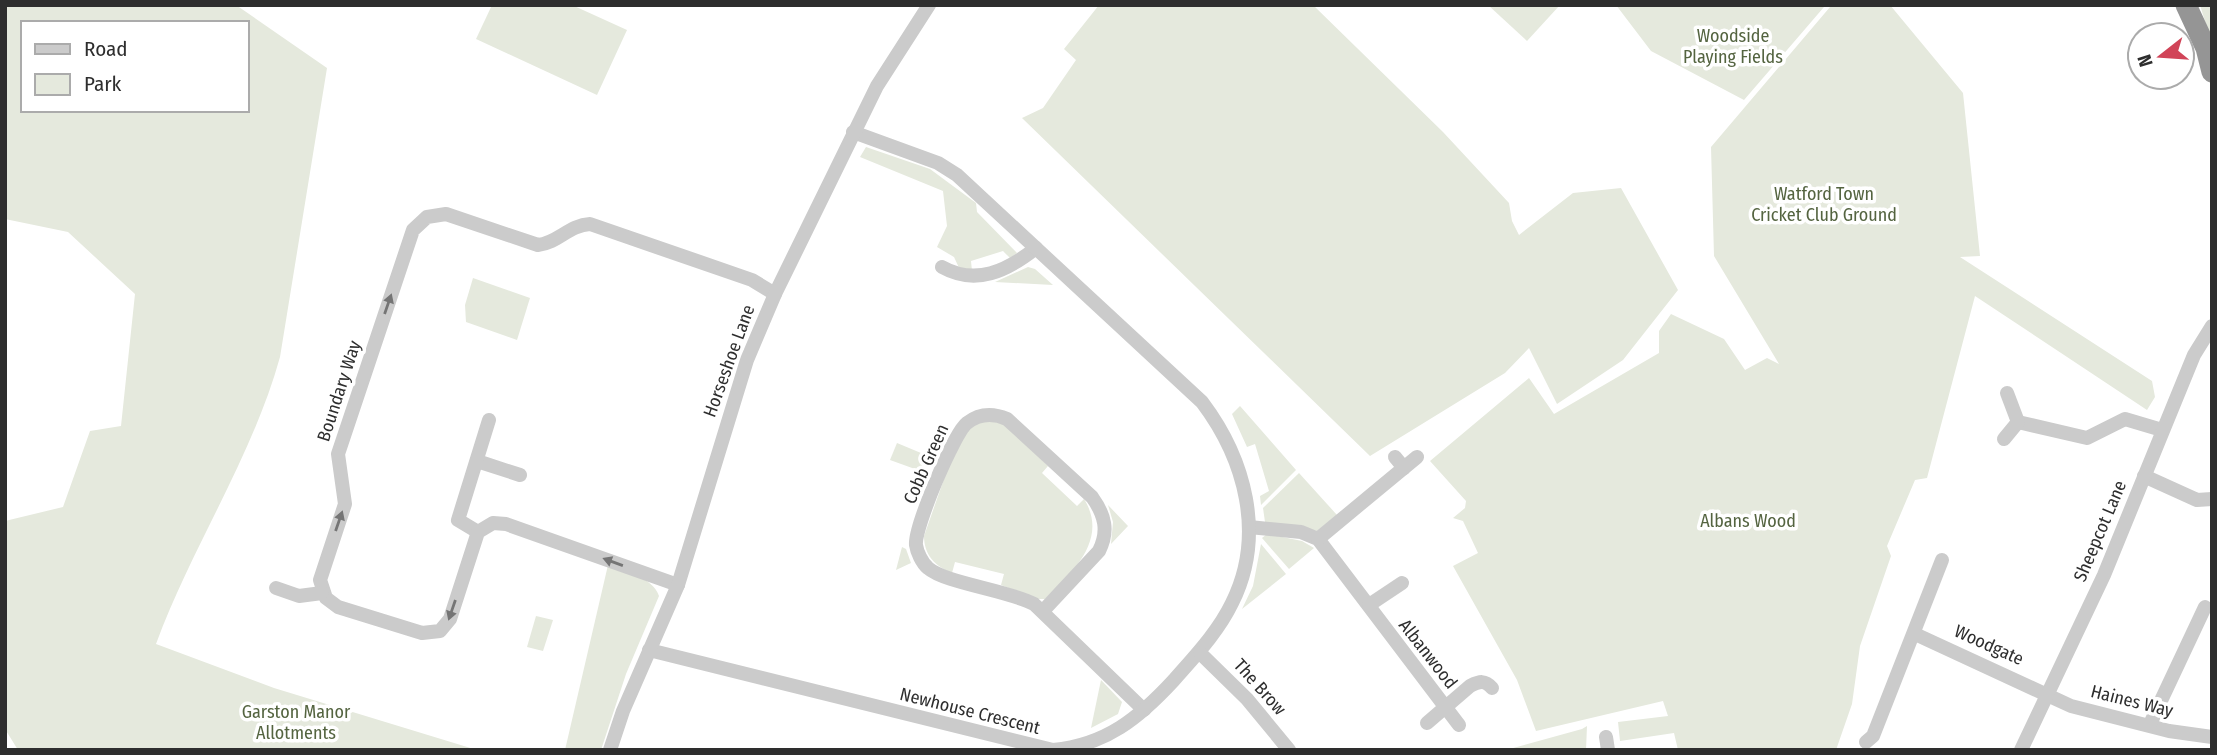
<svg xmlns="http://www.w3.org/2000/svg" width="2217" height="755" font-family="'Fira Sans Condensed',sans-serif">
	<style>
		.green { fill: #e5e9dd; fill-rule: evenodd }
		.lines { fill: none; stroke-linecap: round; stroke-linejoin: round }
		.minor { stroke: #cbcbcb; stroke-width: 14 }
		.highway { stroke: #959595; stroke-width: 21 }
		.oneway { fill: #757575 }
		.labels { text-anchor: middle; stroke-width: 7; stroke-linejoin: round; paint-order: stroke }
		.park-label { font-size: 18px; fill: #546440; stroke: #fff }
		.street-label { font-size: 18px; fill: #2e2e2e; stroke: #fff }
	</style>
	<rect width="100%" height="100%" fill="#fff"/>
	<!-- green -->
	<g class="green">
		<path d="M5 5H236L327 68 280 357C252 458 192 546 156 644L274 688 477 750H18L5 729V521L63 507 90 431 121 426 135 294 68 232 5 219ZM23 23H247V110H23Z"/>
		<path d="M492 5H572L627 30 597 95 476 39Z"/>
		<path d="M1099 5H1313L1443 132 1509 203 1512 221 1519 235 1573 193 1621 188 1678 290 1623 360 1557 404 1529 348 1505 373 1370 456 1022 118 1043 108 1076 60 1064 49Z"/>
		<path d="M1488 5H1560L1527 41Z"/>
		<path d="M1616 5H1890L1963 93 1980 256 1960 257 2152 381 2155 397 2147 410 1975 296 1927 478 1915 480 1887 546 1891 556 1860 646 1852 704 1836 750H1678L1674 733 1620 741 1618 722 1668 716 1663 701 1536 731 1517 680 1453 566 1478 553 1463 521 1453 518 1465 508 1466 501 1430 461 1529 378 1554 414 1659 353V331L1671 314 1724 339 1745 370 1767 358 1779 364 1714 256 1711 147 1830 7H1824L1744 100 1651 51Z"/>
		<path d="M2200 5H2212V44Z"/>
		<path d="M866 147 930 169 976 203 977 212 1017 253 1010 258 1003 251 971 261 972 271 960 270 954 257 937 247 947 226 943 191 860 157Z"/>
		<path d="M1028 267 1035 269 1053 285 995 282Z"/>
		<path d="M473 278 530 298 517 340 466 322 465 305Z"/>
		<path d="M1240 406 1296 470 1261 505 1260 496 1269 491 1255 444 1247 447 1232 414Z"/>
		<path d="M976 421H1001L1048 466 1042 473 1077 506 1084 499C1109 539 1073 572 1045 599H1036L1001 585 1004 574 955 562 952 573C935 566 924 555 924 536L957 442Z"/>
		<path d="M897 443 933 458 926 473 890 460Z"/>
		<path d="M1299 473 1337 515 1317 531 1265 522 1263 508Z"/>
		<path d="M1108 505 1128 526 1111 544 1113 522Z"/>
		<path d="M1267 534 1302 541 1314 548 1289 569 1262 538Z"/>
		<path d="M1261 544 1286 574 1242 609 1253 586Z"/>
		<path d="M902 547 906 549 911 563 896 570Z"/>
		<path d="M608 565C625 572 653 577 659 596L626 674 601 750H565Z"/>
		<path d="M536 616 553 620 543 651 527 647Z"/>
		<path d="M1101 680 1122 702 1118 714 1091 728Z"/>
		<path d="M1587 726 1586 750H1506L1582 729Z"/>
	</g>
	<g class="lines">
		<!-- minor -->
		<g class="minor">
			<path d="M942 267C976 286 1007 271 1036 248"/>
			<path d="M2018 422 2087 438 2125 419 2162 430"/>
			<path d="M2004 439 2018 422 2007 393"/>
			<path d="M1395 457 1404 468"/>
			<path d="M477 461 520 475"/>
			<path d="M2144 476 2197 500 2212 499"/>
			<path d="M1249 527 1301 532 1318 539 1459 725"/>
			<path d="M478 532 458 520 489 420"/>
			<path d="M1318 539 1417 457"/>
			<path d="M678 585 506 524 493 523 478 532 450 619 440 631 422 633 338 607 326 598 320 580 345 504 338 454 413 230 427 217 446 214 538 245C558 243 569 225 590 224L752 280 775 294"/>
			<path d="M276 588 299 596 322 593"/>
			<path d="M1369 605 1402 583"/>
			<path d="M1043 611 1099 551C1109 531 1105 515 1092 497L1007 419C993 413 980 413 967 423 954 433 914 528 916 545 917 552 922 563 928 568 945 583 1007 590 1034 604L1144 710"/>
			<path d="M1915 634 2071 706 2169 731 2212 737"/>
			<path d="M649 650 1053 750C1106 745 1139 718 1174 680 1195 656 1218 632 1232 603 1266 535 1245 459 1202 402L957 175 938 163 853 132"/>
			<path d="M1200 653 1247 699 1289 750"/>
			<path d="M1427 723 1470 686C1480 681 1485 680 1492 688"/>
			<path d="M2150 724 2205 607"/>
			<path d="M1606 737 1608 750"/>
			<path d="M1866 742 1873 736 1942 560"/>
			<path d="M610 750 623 711 678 585 747 360 775 294 877 86 929 5"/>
			<path d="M2021 750 2104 575 2194 355 2212 326"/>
		</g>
		<!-- highway -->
		<path class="highway" d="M2186 5 2206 48 2212 72"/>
	</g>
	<!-- one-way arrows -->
	<defs><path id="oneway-solid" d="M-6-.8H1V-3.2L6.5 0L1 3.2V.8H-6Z" transform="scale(1.75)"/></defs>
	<g class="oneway">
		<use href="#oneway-solid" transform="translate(388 304) rotate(-71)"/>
		<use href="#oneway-solid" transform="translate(339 521) rotate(-71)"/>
		<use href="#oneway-solid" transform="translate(613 562) rotate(-160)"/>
		<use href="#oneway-solid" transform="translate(452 610) rotate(109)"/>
	</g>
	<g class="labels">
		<!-- park labels -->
		<g class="park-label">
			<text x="1733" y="42">Woodside<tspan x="1733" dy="21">Playing Fields</tspan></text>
			<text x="1824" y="200">Watford Town<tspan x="1824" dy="21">Cricket Club Ground</tspan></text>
			<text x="1748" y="527">Albans Wood</text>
			<text x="296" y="718">Garston Manor<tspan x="296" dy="21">Allotments</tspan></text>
		</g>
		<!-- street labels -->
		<g class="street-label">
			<text transform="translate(729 361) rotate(-70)" y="6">Horseshoe Lane</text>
			<text transform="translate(339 391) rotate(-72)" y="6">Boundary Way</text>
			<text transform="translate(926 464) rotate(-66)" y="6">Cobb Green</text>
			<text transform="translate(2100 531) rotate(-67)" y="6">Sheepcot Lane</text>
			<text transform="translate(1989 645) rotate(24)" y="6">Woodgate</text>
			<text transform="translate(1428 654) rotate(52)" y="6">Albanwood</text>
			<text transform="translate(1260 687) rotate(48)" y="6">The Brow</text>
			<text transform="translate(2132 701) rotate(14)" y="6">Haines Way</text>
			<text transform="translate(970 711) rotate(14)" y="6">Newhouse Crescent</text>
		</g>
	</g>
	<!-- border -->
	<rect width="2217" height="755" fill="none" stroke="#2e2e2e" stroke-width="14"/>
	<!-- legend -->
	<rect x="21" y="21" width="228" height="91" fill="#ffffff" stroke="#ababab" stroke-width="2"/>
	<rect x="35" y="44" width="35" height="10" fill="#cbcbcb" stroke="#ababab" stroke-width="2"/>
	<text x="84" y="56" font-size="21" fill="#2e2e2e">Road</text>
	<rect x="35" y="74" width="35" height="21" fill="#e5e9dd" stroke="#ababab" stroke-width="2"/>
	<text x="84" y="91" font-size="21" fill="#2e2e2e">Park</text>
	<!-- north arrow -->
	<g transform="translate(2161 56) rotate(253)"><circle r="33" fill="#ffffff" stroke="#ababab" stroke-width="2"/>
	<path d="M0-5L12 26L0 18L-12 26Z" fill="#d14458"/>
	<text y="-10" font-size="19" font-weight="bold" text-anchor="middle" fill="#2e2e2e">N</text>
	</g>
</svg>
